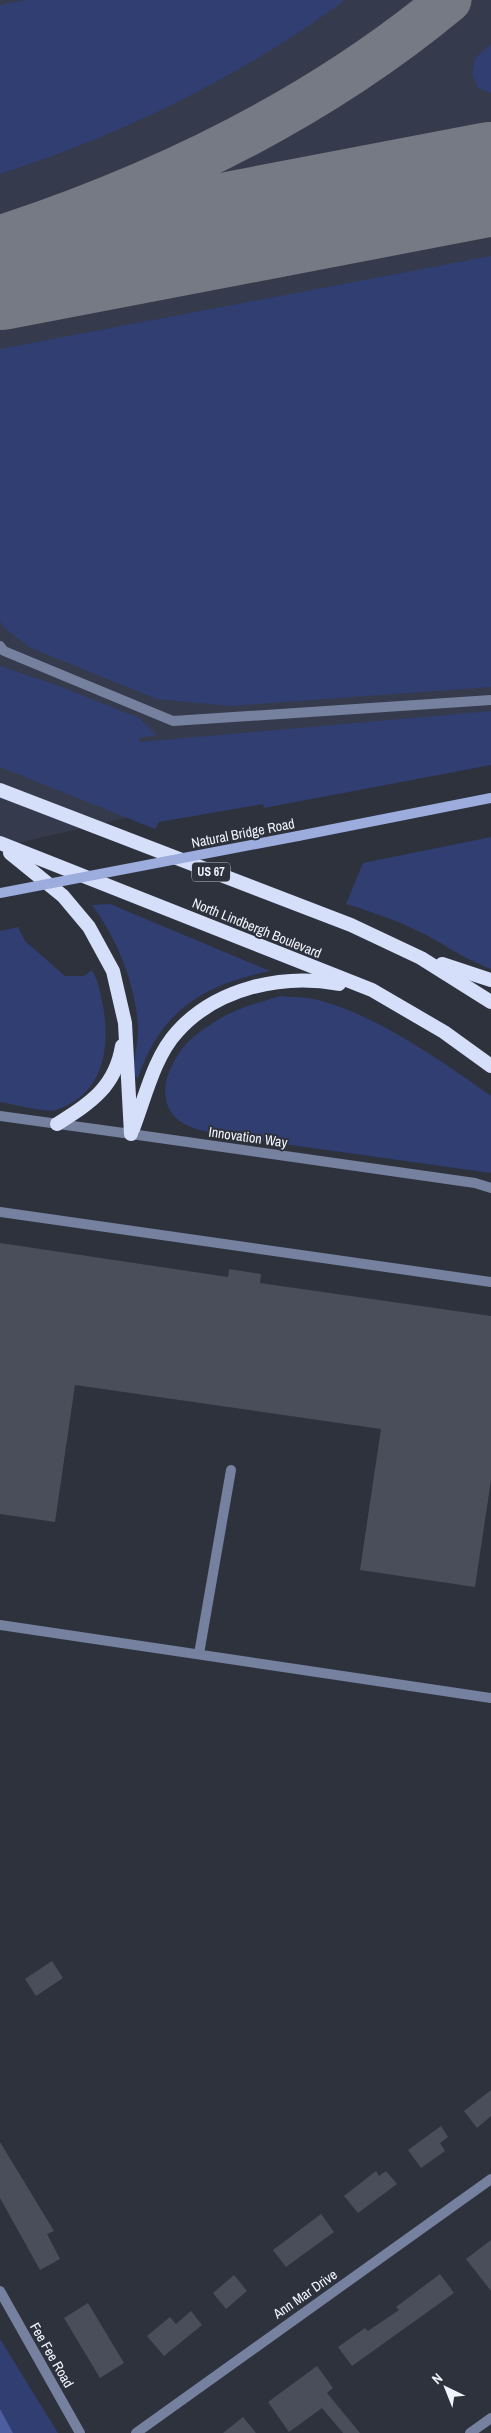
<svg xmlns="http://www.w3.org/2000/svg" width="491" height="2433" font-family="'Archivo Narrow',sans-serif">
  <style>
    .built { fill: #353b4c }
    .green { fill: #313e71 }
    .water { fill: #4c5ea0 }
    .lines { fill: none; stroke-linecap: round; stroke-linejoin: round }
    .taxiway { stroke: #767a84; stroke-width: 45 }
    .runway { stroke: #767a84; stroke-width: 114 }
    .building { fill: #4a4e5a }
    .service { stroke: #76809f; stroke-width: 10 }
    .minor { stroke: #76809f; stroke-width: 10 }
    .tertiary { stroke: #76809f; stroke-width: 10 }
    .secondary { stroke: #9cacdd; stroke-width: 10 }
    .trunk { stroke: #d6dffa; stroke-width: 14 }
    .secondary-bridge { stroke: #9cacdd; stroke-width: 10 }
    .labels { text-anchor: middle; stroke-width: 4; stroke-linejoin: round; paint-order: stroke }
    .shield { fill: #2e323d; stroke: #b6bac3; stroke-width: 1 }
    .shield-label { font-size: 12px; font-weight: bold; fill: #f1f4fc }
    .street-label { font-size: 14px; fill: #f1f4fc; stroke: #2e323d }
  </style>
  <rect width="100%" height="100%" fill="#2e323d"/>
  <path class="built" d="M0 0H491V751L152 812 0 847Z"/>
  <g class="green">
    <path d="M25 0H345C244 75 120 136 0 174V5Z"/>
    <path d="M491 44V93L478 88 472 74 475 58Z"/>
    <path d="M491 256V687L229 706 157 699 31 648 4 628 0 621V349Z"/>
    <path d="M0 666 59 686 139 718 157 735 139 738 140 742 491 711V765L264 808 263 804 159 822 155 829 0 767Z"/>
    <path d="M491 837V969C467 960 448 947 426 935 401 922 373 912 346 904L363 863Z"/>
    <path d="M110 904 270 971C203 985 161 1010 138 1078L133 1076C133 1061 138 1045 138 1030 137 988 117 938 92 905Z"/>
    <path d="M18 927 25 941 65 976H84L92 970C99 982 100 993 103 1006 111 1048 103 1095 56 1110 45 1113 13 1104 0 1102V931Z"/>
    <path d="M280 996C292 997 306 997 318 1000 376 1015 442 1061 491 1096V1173L228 1136C211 1132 188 1130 175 1117 154 1095 171 1060 188 1042 195 1035 205 1028 213 1023 233 1009 257 1003 280 996Z"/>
    <path d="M0 2339 58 2433H0Z"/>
  </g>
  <path class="water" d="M0 2409 13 2433H0Z"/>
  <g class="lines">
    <path class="taxiway" d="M0 238C161 185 318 109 449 0"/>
    <path class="runway" d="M0 273 491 179"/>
  </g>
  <g class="building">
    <path d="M0 1243 228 1277 229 1269 261 1274 260 1283 491 1316V1480L475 1587 360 1570 381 1429 75 1385 55 1522 0 1514Z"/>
    <path d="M52 1961 63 1978 36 1996 25 1979Z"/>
    <path d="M491 2090V2116L477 2128 464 2111Z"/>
    <path d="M441 2126 448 2137 440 2143 445 2151 421 2168 408 2150Z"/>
    <path d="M0 2142 54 2231 47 2234 60 2259 40 2270 0 2198Z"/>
    <path d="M376 2171 379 2176 386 2171 397 2184 358 2213 344 2196Z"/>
    <path d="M321 2214 334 2232 286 2267 273 2250Z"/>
    <path d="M491 2240V2291L466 2259Z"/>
    <path d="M440 2274 454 2293 352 2366 338 2347 365 2328 368 2331 399 2310 396 2307Z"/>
    <path d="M234 2275 247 2291 226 2309 213 2293Z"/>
    <path d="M88 2303 124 2363 100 2378 64 2318Z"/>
    <path d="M191 2311 202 2325 164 2356 147 2336 170 2317 176 2324Z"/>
    <path d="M317 2366 333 2388 327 2393 360 2433H343L322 2408 289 2432 268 2402Z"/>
    <path d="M243 2417 256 2433H223Z"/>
  </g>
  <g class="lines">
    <g class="service">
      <path d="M0 646 4 651 173 721 491 700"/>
      <path d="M0 1212 491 1282"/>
      <path d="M0 1625 491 1698"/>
      <path d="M199 1654 231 1470"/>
    </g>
    <g class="minor">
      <path d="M131 1134 475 1183 491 1188"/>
      <path d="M136 2433 491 2179"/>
      <path d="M470 2433 491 2418"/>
    </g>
    <g class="tertiary">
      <path d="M0 1116 131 1134"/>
      <path d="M0 2291 80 2433"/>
    </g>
    <path class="secondary" d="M298 836 491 798"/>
    <g class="trunk">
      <path d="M0 790 351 925 421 958 491 1002"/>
      <path d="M0 843 372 990 444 1032 491 1066"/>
      <path d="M10 853 63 896 89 927 113 971 125 1023 131 1134"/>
      <path d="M442 964 491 980"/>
      <path d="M57 1124C90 1103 115 1088 122 1046"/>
      <path d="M133 1129C145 1098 154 1057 177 1032 216 988 283 973 339 984"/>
    </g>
    <path class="secondary-bridge" d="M0 893 298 836"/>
  </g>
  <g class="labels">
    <rect class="shield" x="192" y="862.5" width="38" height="19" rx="4"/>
    <g class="shield-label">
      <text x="211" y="876">US 67</text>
    </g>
    <g class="street-label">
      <text transform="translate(243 833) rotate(-11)" y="5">Natural Bridge Road</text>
      <text transform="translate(257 928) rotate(22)" y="5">North Lindbergh Boulevard</text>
      <text transform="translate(248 1137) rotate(8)" y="5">Innovation Way</text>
      <text transform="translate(305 2294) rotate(-35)" y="5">Ann Mar Drive</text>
      <text transform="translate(52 2355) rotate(60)" y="5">Fee Fee Road</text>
    </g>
  </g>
  <g transform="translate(446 2388) rotate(317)" stroke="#2e323d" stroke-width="4" paint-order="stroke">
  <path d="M0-4L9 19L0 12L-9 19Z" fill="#f1f4fc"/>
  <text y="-8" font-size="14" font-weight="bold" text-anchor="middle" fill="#f1f4fc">N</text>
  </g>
</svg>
